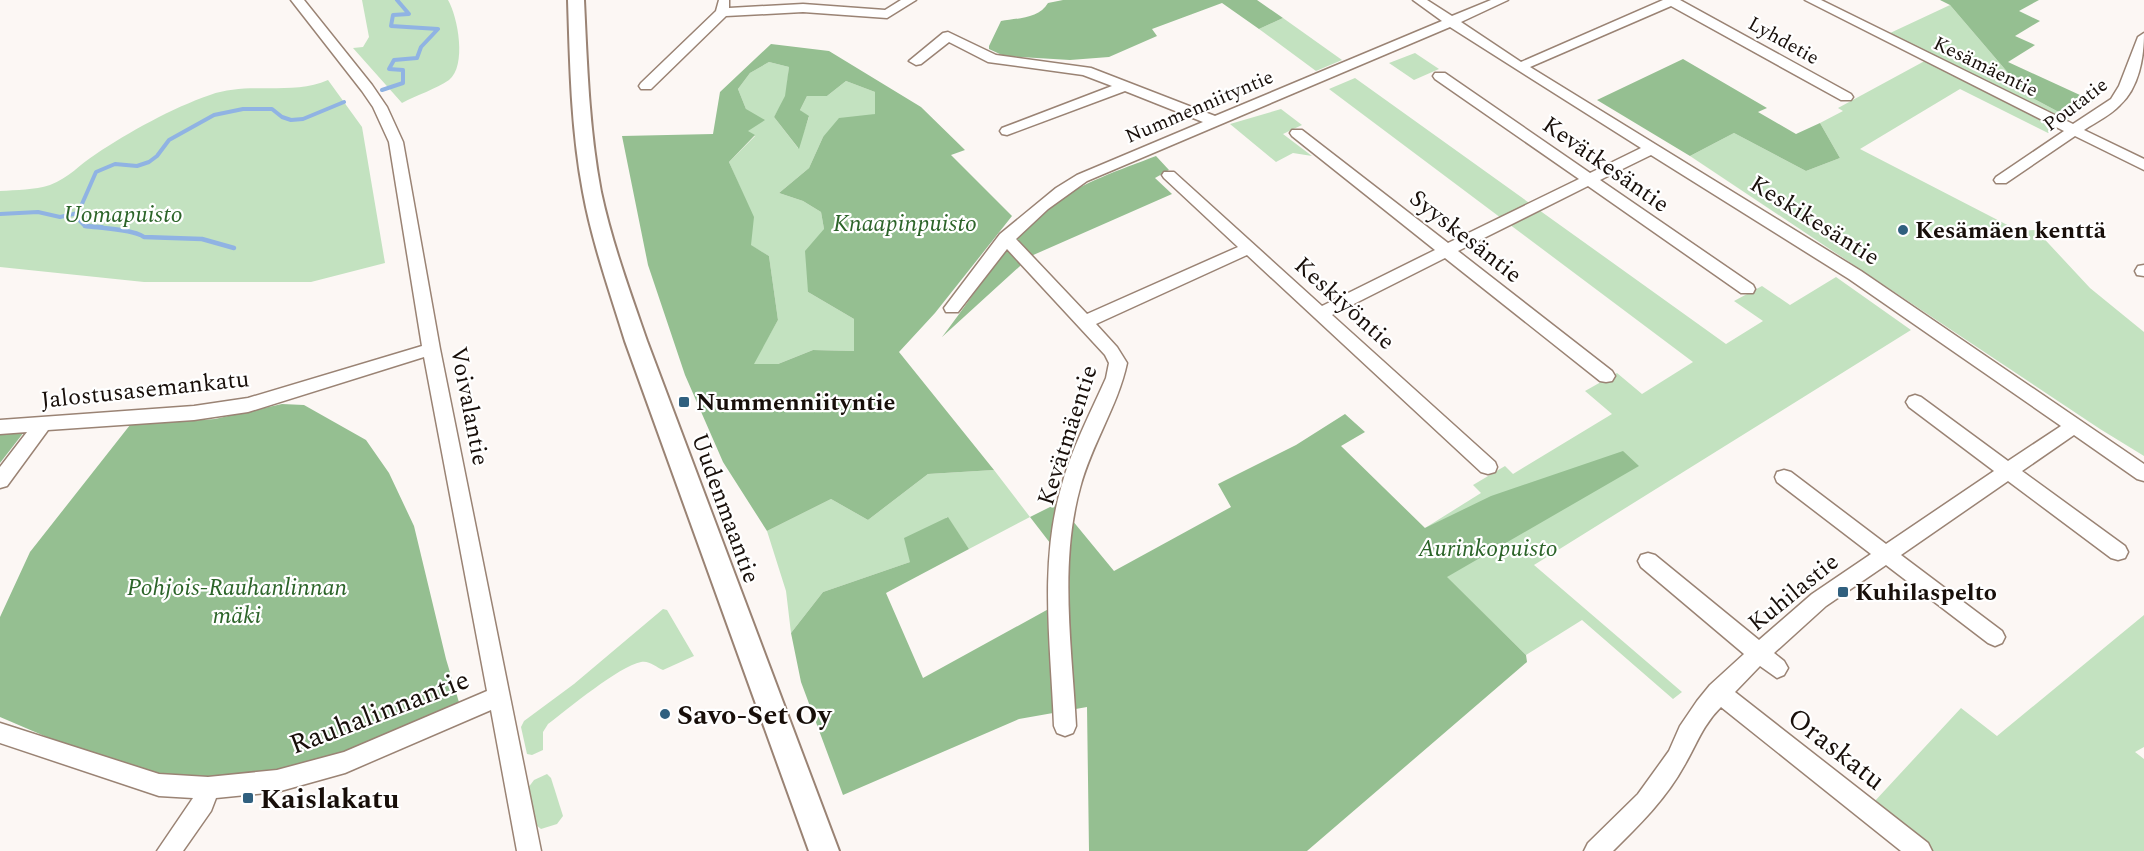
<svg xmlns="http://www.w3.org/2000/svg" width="2144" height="851" font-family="Spectral,serif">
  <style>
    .green { fill: #c3e2c0 }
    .forest { fill: #95bf91; fill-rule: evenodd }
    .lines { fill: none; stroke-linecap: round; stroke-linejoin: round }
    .stream-far1 { stroke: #90b3e3; stroke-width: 4 }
    .stream { stroke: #90b3e3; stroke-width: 4.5 }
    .minor-casing { stroke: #9a8374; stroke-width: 3 }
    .major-casing { stroke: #9a8374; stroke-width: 4 }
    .minor { fill: #fff; fill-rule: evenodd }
    .major { fill: #fff; fill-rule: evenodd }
    .poi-dot { fill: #30607f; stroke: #fff; stroke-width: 2 }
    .labels { text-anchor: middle; stroke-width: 4.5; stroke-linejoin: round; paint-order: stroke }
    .far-street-label { font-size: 20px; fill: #180f0a; stroke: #fff }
    .street-label { font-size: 24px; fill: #180f0a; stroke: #fff }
    .park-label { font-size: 24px; font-style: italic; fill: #2c6429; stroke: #fff }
    .poi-label { font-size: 24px; font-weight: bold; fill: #180f0a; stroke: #fff; text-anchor: start }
    .near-street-label { font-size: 28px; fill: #180f0a; stroke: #fff }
    .near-poi-label { font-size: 28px; font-weight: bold; fill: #180f0a; stroke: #fff; text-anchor: start }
  </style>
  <rect width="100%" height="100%" fill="#fcf7f4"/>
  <g class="green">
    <path d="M362 0H448C458 17 467 66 449 80 436 89 417 95 402 103L353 48 363 47 369 37Z"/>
    <path d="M1950 5 2027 95 2070 118 2048 133 1960 89 1860 149 2019 231 2036 230 2090 288 2144 332V456L2100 429 1690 156 1734 133 1806 171 1840 158 1820 123 1843 111 1838 108 1932 57 1888 34Z"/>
    <path d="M1283 18 1342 60 1316 71 1259 29Z"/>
    <path d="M1415 53 1439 69 1414 80 1389 63Z"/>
    <path d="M769 62 789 67 786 97 774 117 798 148 809 117 800 110 807 96H827L846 81 875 92V114L823 137 809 168 779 193 803 201 821 212 824 229 808 292 854 319V351L813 350 778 364H753L778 320 769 256 750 245 753 217 729 162 755 136 748 132 746 109 738 89 750 73Z"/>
    <path d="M1355 78 1726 344 1763 321 1734 301 1762 286 1790 305 1836 277 1911 330 1534 565 1682 692 1673 699 1582 620 1526 655 1446 577 1425 528 1481 493 1473 485 1505 466 1513 474 1612 414 1585 391 1617 373 1642 394 1693 362 1329 89Z"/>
    <path d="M328 80 362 127 385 263 311 282H144L0 267V191C17 190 34 190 50 185 69 178 80 164 96 154 129 132 172 108 210 95 248 81 291 96 328 80Z"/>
    <path d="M1281 109 1302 125 1283 134 1312 156 1293 153 1276 162 1230 124Z"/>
    <path d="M994 470 1030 517 969 549 947 517 910 562 823 592 791 633 786 591 767 531 831 499 868 520 928 474Z"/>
    <path d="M663 609 667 610 694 656 663 670C656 667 649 660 641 662 619 666 568 709 548 724L543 732V750L532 755 527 754 521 727 524 721 574 684Z"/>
    <path d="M2144 615V747L2135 752 2144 759V851H1933L1874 802 1961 708 1997 736Z"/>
    <path d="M547 774 551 778 563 816 557 824 541 829 536 825 528 788 534 780Z"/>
  </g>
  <g class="forest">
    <path d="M1063 0H1257L1283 18 1259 29 1222 3 1152 29 1157 36 1109 57 1070 60 1004 56 989 49V46L1001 21C1017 18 1039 19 1048 3Z"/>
    <path d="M1940 0H2039L2019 11 2040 21 2015 36 2035 45 2008 62 2093 101 2070 118 2027 95 1950 5Z"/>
    <path d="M771 44 829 51 921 107 965 150 951 155 1012 216 935 313 899 352 994 470 928 474 868 520 831 499 767 531 723 462 685 375 648 265 622 136 713 134 720 92ZM769 62 789 67 785 96 774 117 799 149 809 116 800 110 807 96H827L846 81 875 92V114L839 118 823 137 809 168 779 193 803 201 821 212 824 229 805 251 808 292 854 319V351L813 350 778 364H754L778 320 769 256 751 245 754 217 729 162 755 135 748 131 765 120 746 109 738 89 750 73Z"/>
    <path d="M1683 59 1767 108 1758 112 1796 134 1820 123 1840 158 1806 171 1734 133 1690 156 1597 100Z"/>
    <path d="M1156 156 1169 170 1155 178 1172 194 1031 256 942 337C976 293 1007 240 1052 205 1082 182 1120 170 1156 156Z"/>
    <path d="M282 404 304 405 366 440 389 473 414 526 446 659 461 709 345 762 159 785 0 717V617L30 552 130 425 215 419Z"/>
    <path d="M1345 414 1365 432 1341 446 1425 528 1491 496 1623 451 1639 466 1447 577 1526 655 1527 662 1307 851H1089L1087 707 1019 719 843 795 801 682 791 633 823 592 910 562 904 538 948 517 969 549 886 593 923 678 1054 606 1057 552 1030 517 1058 503 1114 571 1231 507 1218 484 1296 445Z"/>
    <path d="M24 432 0 463V435Z"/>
  </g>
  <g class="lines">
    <g class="stream-far1">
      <path d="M382 90 403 83V70L389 69 394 60 417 58 421 47 438 29 391 26 393 15 409 14 397 0"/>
      <path d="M78 213 80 221 85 226 102 227"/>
      <path d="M0 214 38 212 60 217 78 213 96 172 115 164 137 166 149 162 157 156 169 140 214 115 243 109H272L282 117 291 120 303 119 344 102"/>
    </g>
    <path class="stream" d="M85 226C99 228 133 229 144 237L202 239 234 248"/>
    <g class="minor-casing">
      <g id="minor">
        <path d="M291 0H304L372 85 387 107 403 142 440 349 541 851H517L491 710 345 773 277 792 216 798 211 811 183 851H157L193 798 159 796 0 743V723L159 774 208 777 277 770 344 752 487 691 424 357 248 412 194 420 48 430 7 486 0 488V467L27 432 0 434V420L194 406 248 398 422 346 389 142 373 107 362 91Z"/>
        <path d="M719 0H729V8L803 4 885 10 901 0H916L887 18 803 12 726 16 651 89H641L639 86 641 83 716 11Z"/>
        <path d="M1413 0H1427L1452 16 1491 0H1508L1461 22 1521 62 1663 0H1680L1851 94 1853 97 1851 100H1841L1671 6 1530 67 1861 271 2144 464V481L2137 479 2074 435 2022 471 2125 546 2128 552 2125 558 2118 560 2111 558 2008 481 1901 555 2002 631 2005 637 2002 643 1995 646 1988 643 1886 565 1826 606 1774 653 1784 661 1788 668 1784 675 1777 678 1760 666 1735 692 1928 843 1932 851H1901L1721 707C1702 726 1697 744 1684 766 1666 799 1639 825 1613 851H1584L1588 843 1638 794 1669 751 1680 726 1697 701 1710 685 1744 654 1641 567 1638 561 1641 555 1648 553 1655 555 1759 640 1812 594 1871 554 1777 482 1775 477 1777 472 1784 470 1791 472 1886 544 1994 471 1909 407 1906 402 1909 397 1915 395 1921 397 2008 461 2061 426 1849 279 1651 155 1600 180 1753 285 1755 289 1753 293H1741L1588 186 1458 251 1612 371 1615 376 1612 381 1606 382 1600 381 1445 258 1332 315 1495 462 1497 467 1495 472 1488 474 1481 472 1247 255 1096 324 1117 347 1127 363C1118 406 1091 445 1080 488 1059 564 1072 648 1076 726L1073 733 1065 736 1057 733 1054 726C1051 648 1039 564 1061 488 1071 450 1090 414 1106 378L1109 363 1105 355 1007 249 958 312H946L944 308 1000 234 1056 188 1077 175 1203 122 1125 91 1007 135 1002 134 1000 131 1002 128 1112 86 1083 75 988 62 949 42 921 64 916 65 909 61 943 33 948 32 996 55 1091 68 1215 116 1442 21ZM1450 27 1641 148 1590 173 1445 73H1435L1433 76 1435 79 1579 179 1448 243 1302 130H1292L1290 133 1292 136 1435 250 1322 306 1174 172H1164L1162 175 1164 178 1238 247 1087 314 1016 239 1048 209 1087 181Z"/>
        <path d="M1805 0H1821L2073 124 2111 99 2119 86 2138 37 2144 33C2144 57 2139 88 2120 105 2111 115 2096 122 2084 130L2144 159V170L2075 136 2006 183H1996L1994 180 1996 177 2064 131Z"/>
        <path d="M2144 265V276L2137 275 2135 271 2138 266Z"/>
      </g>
    </g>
    <g class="major-casing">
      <path id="major" d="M568 0H584C587 64 589 129 601 192 612 243 630 292 647 341L839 851H809L625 341C610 292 592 242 583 192 571 128 570 64 568 0Z"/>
    </g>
    <use href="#minor" class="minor"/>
    <use href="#major" class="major"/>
  </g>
  <g class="poi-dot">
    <circle cx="1903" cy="230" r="6"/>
    <rect x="678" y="396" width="12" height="12" rx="3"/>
    <rect x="1837" y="586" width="12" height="12" rx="3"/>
    <circle cx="665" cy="714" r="6"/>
    <rect x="242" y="792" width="12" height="12" rx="3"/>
  </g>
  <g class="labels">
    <g class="far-street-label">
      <text transform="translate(1784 40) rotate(29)" y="7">Lyhdetie</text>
      <text transform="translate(1986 66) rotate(26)" y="7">Kesämäentie</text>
      <text transform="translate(2075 104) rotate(-37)" y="7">Poutatie</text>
      <text transform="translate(1199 106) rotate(-23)" y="7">Nummenniityntie</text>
    </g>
    <g class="street-label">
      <text transform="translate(1606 164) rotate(35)" y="8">Kevätkesäntie</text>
      <text transform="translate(1815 220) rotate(32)" y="8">Keskikesäntie</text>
      <text transform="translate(1466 236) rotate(38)" y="8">Syyskesäntie</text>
      <text transform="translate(1345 303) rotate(42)" y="8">Keskiyöntie</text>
      <text transform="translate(145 389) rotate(-6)" y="8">Jalostusasemankatu</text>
      <text transform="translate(470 406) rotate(79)" y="8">Voivalantie</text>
      <text transform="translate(1067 435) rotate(-72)" y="8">Kevätmäentie</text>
      <text transform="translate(726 508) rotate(70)" y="8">Uudenmaantie</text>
      <text transform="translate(1793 592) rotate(-39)" y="8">Kuhilastie</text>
    </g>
    <g class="park-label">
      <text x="123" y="222">Uomapuisto</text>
      <text x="905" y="231">Knaapinpuisto</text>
      <text x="1488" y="556">Aurinkopuisto</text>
      <text x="237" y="595">Pohjois-Rauhanlinnan<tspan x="237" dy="28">mäki</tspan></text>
    </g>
    <g class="poi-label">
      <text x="1915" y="238">Kesämäen kenttä</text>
      <text x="696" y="410">Nummenniityntie</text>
      <text x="1855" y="600">Kuhilaspelto</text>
    </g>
    <g class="near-street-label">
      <text transform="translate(379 711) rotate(-21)" y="10">Rauhalinnantie</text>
      <text transform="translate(1837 748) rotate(38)" y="10">Oraskatu</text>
    </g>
    <g class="near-poi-label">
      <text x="677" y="724">Savo-Set Oy</text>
      <text x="260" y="808">Kaislakatu</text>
    </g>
  </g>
</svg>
